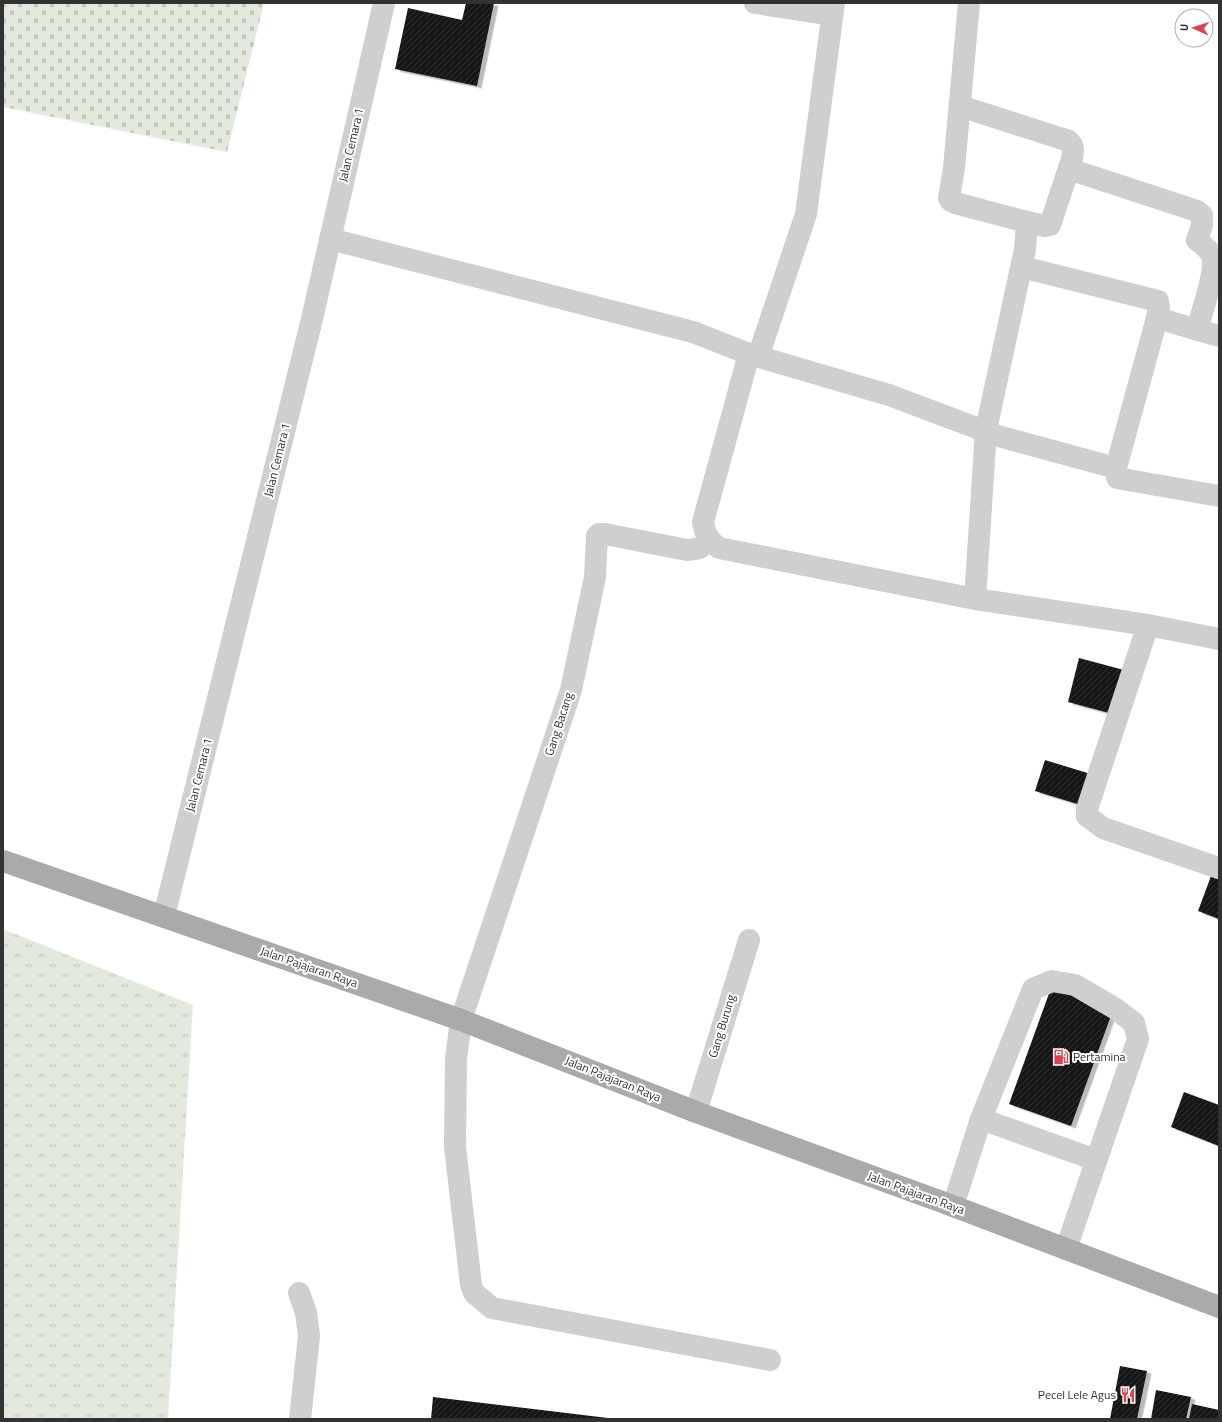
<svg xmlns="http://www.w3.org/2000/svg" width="1222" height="1422" font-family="'Titillium Web',sans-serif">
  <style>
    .grass { fill: url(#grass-tufts) }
    .cemetery { fill: url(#cemetery-stones) }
    .building { fill: url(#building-hatch); filter: url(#shadow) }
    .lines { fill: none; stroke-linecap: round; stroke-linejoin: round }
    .minor { stroke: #cfcfcf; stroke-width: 22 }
    .major { stroke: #aaa; stroke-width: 22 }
    .labels { text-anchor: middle; stroke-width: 4; stroke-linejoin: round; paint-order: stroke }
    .street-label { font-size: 12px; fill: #323232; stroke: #fff }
    .poi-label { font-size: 12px; fill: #323232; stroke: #fff; text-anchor: start }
  </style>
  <defs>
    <pattern id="grass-tufts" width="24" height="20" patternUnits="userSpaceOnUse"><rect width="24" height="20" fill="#e3e9dc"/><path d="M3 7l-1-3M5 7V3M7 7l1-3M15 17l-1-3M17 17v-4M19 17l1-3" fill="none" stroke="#c3c8bd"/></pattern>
    <pattern id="cemetery-stones" width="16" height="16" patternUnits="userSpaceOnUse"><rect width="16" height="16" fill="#e3e9dc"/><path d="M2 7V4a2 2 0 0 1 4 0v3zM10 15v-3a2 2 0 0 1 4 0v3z" fill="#c3c8bd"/></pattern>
    <pattern id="building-hatch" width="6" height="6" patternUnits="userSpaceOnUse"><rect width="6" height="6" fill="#191919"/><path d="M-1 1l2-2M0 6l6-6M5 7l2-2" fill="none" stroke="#323232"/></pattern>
    <filter id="shadow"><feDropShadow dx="4.5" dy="2.5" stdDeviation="0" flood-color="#0004"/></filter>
  </defs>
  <rect width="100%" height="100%" fill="#fff"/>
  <path class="grass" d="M3 929 193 1005 168 1419H3Z"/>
  <path class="cemetery" d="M3 3H264L227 152 3 107Z"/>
  <g class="building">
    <path d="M466 3H494L477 86 395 69 408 8 462 20Z"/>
    <path d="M1079 658 1124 670 1113 714 1068 702Z"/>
    <path d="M1045 760 1094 775 1084 806 1035 791Z"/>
    <path d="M1214 868 1219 870V919L1198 911Z"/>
    <path d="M1051 988 1113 1010 1071 1126 1009 1104Z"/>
    <path d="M1184 1092 1219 1105V1146L1171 1127Z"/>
    <path d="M1120 1366 1147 1371 1137 1419H1110Z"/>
    <path d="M1156 1390 1191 1397 1186 1419H1151Z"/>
    <path d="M433 1397 608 1418V1419H431Z"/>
    <path d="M1192 1404 1219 1410V1419H1189Z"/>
  </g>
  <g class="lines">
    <g class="minor">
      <path d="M755 3 832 15"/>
      <path d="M969 3 954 168 949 198 951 201 955 203 1027 222 1025 249 986 430 975 599"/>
      <path d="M960 106 1069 141 1072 145 1073 150 1072 159 1050 225 1045 226 1027 222"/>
      <path d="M1069 169 1197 211 1202 215V225L1197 240C1203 245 1209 249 1212 256 1217 269 1201 315 1197 330"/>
      <path d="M330 239 693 332 749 354 889 395 998 436 1116 468 1117 478 1219 496"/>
      <path d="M1022 267 1158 301 1159 307 1157 318 1219 336"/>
      <path d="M749 354 703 522C705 534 709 541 719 548L975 599 1148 625 1219 639"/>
      <path d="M758 357 806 214 834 3"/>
      <path d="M1116 468 1157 318"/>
      <path d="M708 538C703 549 698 549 687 550L605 534H599L597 536 595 577 571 690 461 1020 456 1059 455 1147 471 1285 474 1293 492 1308 770 1360"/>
      <path d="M1148 625 1087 809V816L1103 828 1219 868"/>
      <path d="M164 916 312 319 384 3"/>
      <path d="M696 1112 749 940"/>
      <path d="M981 1119 1096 1160"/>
      <path d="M953 1206 981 1119 1033 989 1052 981 1075 985 1116 1009 1134 1023 1138 1039 1066 1249"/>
      <path d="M299 1293 306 1313 309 1336 300 1419"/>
    </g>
    <path class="major" d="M3 861 461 1020 696 1112 953 1206 1219 1307"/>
  </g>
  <defs>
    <g id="fuel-bare" transform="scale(1.2)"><path d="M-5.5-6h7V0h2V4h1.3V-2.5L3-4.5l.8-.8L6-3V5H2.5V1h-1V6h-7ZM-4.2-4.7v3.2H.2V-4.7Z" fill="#db4350" stroke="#fff" stroke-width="2.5" paint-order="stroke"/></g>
    <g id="restaurant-bare" transform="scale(1.2)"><path d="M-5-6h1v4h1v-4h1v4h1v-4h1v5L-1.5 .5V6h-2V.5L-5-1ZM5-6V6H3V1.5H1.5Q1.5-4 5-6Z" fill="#db4350" stroke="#fff" stroke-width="2.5" paint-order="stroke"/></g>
  </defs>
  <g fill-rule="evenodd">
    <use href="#fuel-bare" x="1061" y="1057"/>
    <use href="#restaurant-bare" x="1128" y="1395"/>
  </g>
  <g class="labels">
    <g class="street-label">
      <text transform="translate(351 145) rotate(-77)" y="4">Jalan Cemara 1</text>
      <text transform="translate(277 460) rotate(-76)" y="4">Jalan Cemara 1</text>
      <text transform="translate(559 724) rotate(-72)" y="4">Gang Bacang</text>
      <text transform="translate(199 775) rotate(-76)" y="4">Jalan Cemara 1</text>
      <text transform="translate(309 967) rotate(19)" y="4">Jalan Pajajaran Raya</text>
      <text transform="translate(722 1026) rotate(-73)" y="4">Gang Burung</text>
      <text transform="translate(613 1079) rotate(22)" y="4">Jalan Pajajaran Raya</text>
      <text transform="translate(916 1193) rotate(20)" y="4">Jalan Pajajaran Raya</text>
    </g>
    <g class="poi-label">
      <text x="1073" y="1061">Pertamina</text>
      <text x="1116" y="1399" text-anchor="end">Pecel Lele Agus</text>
    </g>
  </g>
  <rect width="1222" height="1422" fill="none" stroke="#323232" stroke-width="8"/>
  <g transform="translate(1194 28) rotate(273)"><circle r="19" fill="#ffffff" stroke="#adadad"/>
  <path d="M0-3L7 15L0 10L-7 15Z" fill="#db4350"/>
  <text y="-6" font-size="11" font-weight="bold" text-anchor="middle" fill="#323232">U</text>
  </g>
</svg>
